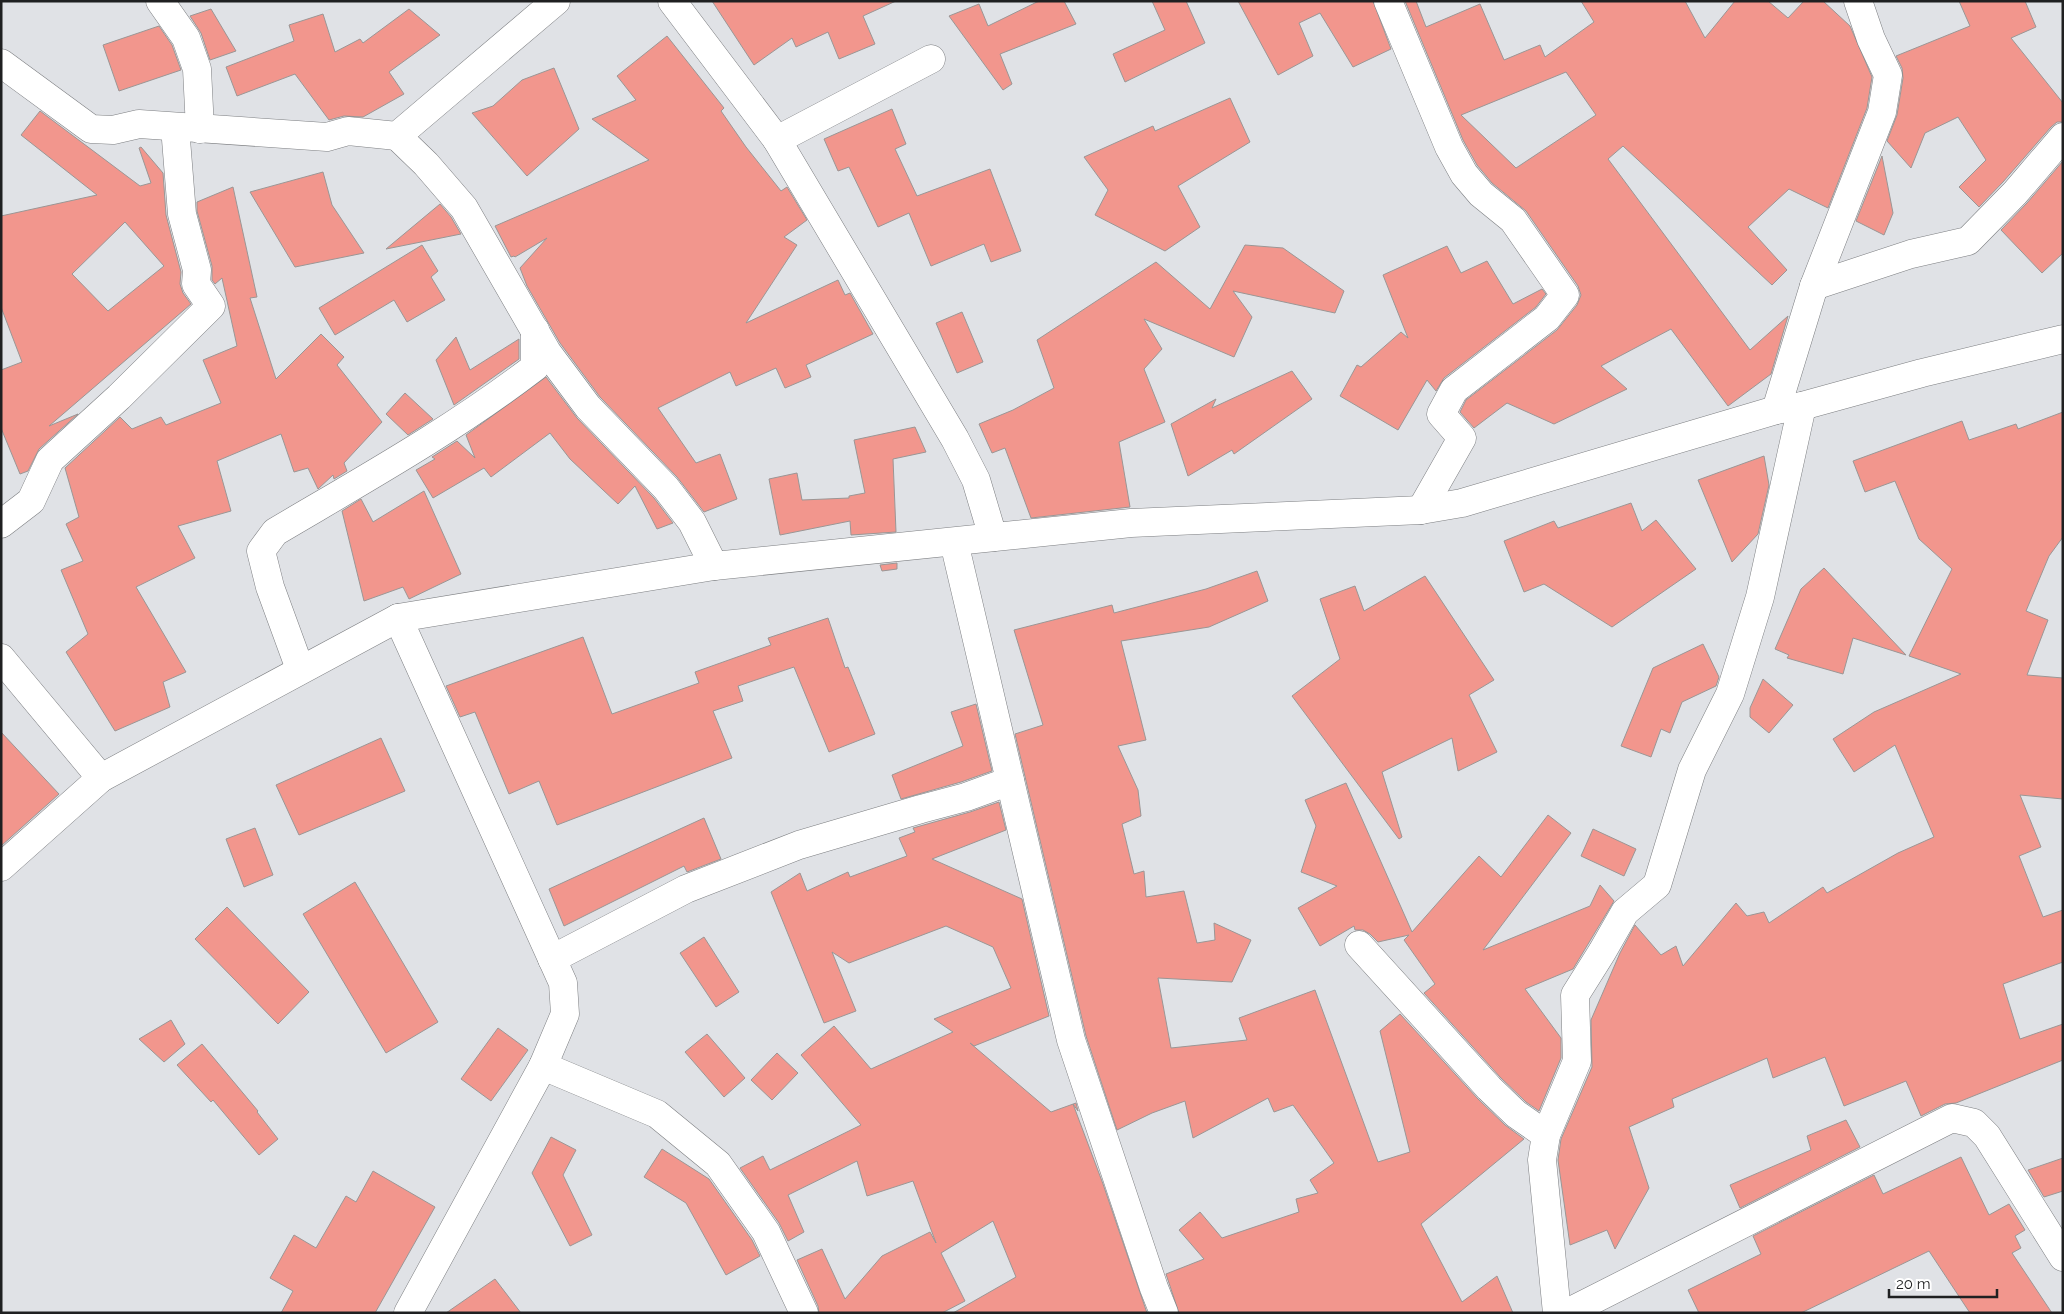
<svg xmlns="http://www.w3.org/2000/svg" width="2064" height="1314" font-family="Raleway,sans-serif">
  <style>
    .building { fill: #f2968d; stroke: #9b9695; fill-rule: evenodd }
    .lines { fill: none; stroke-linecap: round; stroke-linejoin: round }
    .minor-casing { stroke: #7d7f82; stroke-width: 29 }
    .minor { stroke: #fff; stroke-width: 28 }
  </style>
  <rect width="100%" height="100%" fill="#e0e2e6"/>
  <g class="building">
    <path d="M712 1H896L863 16 875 44 839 59 828 32 796 47 792 38 754 65Z"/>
    <path d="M1039 1H1064L1076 24 1000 54 1012 84 1003 90 949 16 979 4 988 26Z"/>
    <path d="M1152 1H1186L1205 43 1125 82 1113 54 1165 30Z"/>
    <path d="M1238 1H1373L1391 49 1353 67 1320 13 1299 23 1313 56 1278 75Z"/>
    <path d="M1405 1H1416L1426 27 1480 4 1504 60 1540 45 1545 57 1594 22 1581 1H1685L1705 38 1735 1H1768L1788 18 1804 1H1823L1850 26 1872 77 1867 108 1828 208 1789 189 1748 227 1787 270 1772 285 1623 146 1608 159 1750 350 1788 316 1771 374 1728 406 1671 329 1601 366 1627 389 1554 424 1507 403 1474 428 1460 412 1466 400 1557 330 1577 305 1581 295 1578 286 1526 211 1492 183 1477 165 1463 140ZM1566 72 1596 115 1516 168 1461 115Z"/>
    <path d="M1959 1H2025L2036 27 2011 38 2063 103V122H2057L2051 127 2003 182 1979 207 1959 187 1986 160 1958 117 1925 133 1911 168 1887 141 1897 115 1903 78 1902 68 1896 56 1970 26Z"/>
    <path d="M211 9 236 51 210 60 201 33 190 16Z"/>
    <path d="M409 9 440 35 389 72 404 94 363 117 344 116 329 120 295 74 237 96 226 67 294 41 289 25 323 14 335 52 360 39 363 43Z"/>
    <path d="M159 26 172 45 181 70 119 91 103 45Z"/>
    <path d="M667 36 724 108 721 111 746 147 781 191 787 187 807 220 784 237 797 245 746 323 838 280 845 295 850 293 873 334 806 365 811 377 785 388 776 368 736 386 730 372 658 408 696 463 720 454 737 499 704 512 677 477 600 397 560 343 527 286 520 268 547 238 515 257 514 256 511 257 495 226 649 160 592 119 636 100 617 76Z"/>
    <path d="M554 68 579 129 527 176 472 113 493 106 522 80Z"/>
    <path d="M1230 98 1250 142 1178 186 1200 227 1165 251 1095 215 1108 190 1084 157 1153 126 1155 131Z"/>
    <path d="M892 109 906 144 895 149 917 196 990 169 1021 251 991 262 984 244 931 266 909 213 878 227 849 167 838 171 824 139Z"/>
    <path d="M40 111 140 186 151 183 139 148 141 147 163 173 166 215 181 272 180 284 183 293 191 304 49 426 78 414 39 449 28 471 20 474 1 428V370L22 362 1 307V216L97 195 21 135ZM125 222 164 266 108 311 72 274Z"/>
    <path d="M1882 156 1893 213 1884 235 1856 221Z"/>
    <path d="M2063 161V253L2042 273 2001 230 2027 203Z"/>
    <path d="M323 172 332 205 364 253 295 267 250 192Z"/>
    <path d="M233 187 257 297 250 298 276 379 321 334 344 357 337 365 382 422 344 463 347 471 334 479 333 475 318 489 308 468 294 472 281 434 217 461 231 511 178 526 195 558 136 587 186 672 163 682 170 707 115 731 66 652 88 634 61 570 83 561 66 524 79 517 65 468 120 417 132 429 161 417 166 425 221 403 203 360 237 346 222 278 215 284 212 280V266L197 211V202Z"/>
    <path d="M440 204 451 217 461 234 386 249Z"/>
    <path d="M422 245 438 271 431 277 445 300 407 322 394 300 335 335 319 308Z"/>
    <path d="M1245 245 1283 248 1344 291 1335 313 1233 291 1252 317 1234 357 1144 319 1162 349 1144 369 1165 422 1119 442 1130 507 1031 518 1005 448 992 453 979 424 1013 410 1054 388 1037 340 1156 262 1210 309Z"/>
    <path d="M1447 246 1461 273 1487 261 1513 304 1542 289 1546 294 1536 307 1444 378 1436 391 1427 380 1398 430 1340 396 1357 365 1361 367 1401 332 1408 338 1383 275Z"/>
    <path d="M962 312 983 362 957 373 936 323Z"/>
    <path d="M456 337 470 370 519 339V359L454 405 436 360Z"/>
    <path d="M1292 371 1312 399 1234 454 1232 450 1188 476 1171 424 1216 399 1212 408Z"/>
    <path d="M546 377 577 418 654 498 673 523 657 529 635 486 618 504 570 459 550 433 491 477 484 468 433 498 416 470 435 459 432 457 457 441 475 458 466 435Z"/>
    <path d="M405 393 433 419 408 435 386 414Z"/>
    <path d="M2063 412V537L2049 556 2026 611 2048 620 2027 675 2063 678V799L2020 795 2041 847 2019 856 2043 917 2063 910V962L2003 984 2020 1039 2063 1024V1060L1956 1103 1945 1104 1921 1116 1906 1081 1844 1106 1825 1057 1773 1078 1767 1058 1672 1099 1674 1107 1629 1127 1649 1188 1615 1249 1607 1230 1570 1245 1558 1160 1561 1139 1592 1067 1591 1020 1620 953 1635 925 1661 955 1676 946 1683 966 1736 903 1747 916 1764 912 1769 923 1823 887 1827 893 1898 853 1934 837 1895 745 1854 772 1833 739 1874 712 1961 674 1909 656 1952 569 1919 539 1895 481 1865 492 1853 461 1962 421 1969 440 2016 424 2018 429Z"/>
    <path d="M915 427 926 452 893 459 896 532 851 535 850 521 780 535 769 479 797 473 802 500 849 498V496L865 493 854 440Z"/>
    <path d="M1764 456 1769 485 1758 534 1732 562 1698 480Z"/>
    <path d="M424 491 461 574 409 599 403 587 364 601 342 511 361 499 373 522Z"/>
    <path d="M1631 503 1642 531 1656 520 1696 569 1612 627 1544 584 1524 592 1504 541 1554 521 1558 528Z"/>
    <path d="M897 563V569L882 571 880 565Z"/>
    <path d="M1824 568 1906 655 1853 638 1843 674 1787 658 1789 655 1775 649 1801 589Z"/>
    <path d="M1257 571 1268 601 1209 627 1121 641 1146 740 1118 746 1138 790 1141 816 1122 824 1134 874 1144 871 1146 897 1184 891 1197 943 1215 940 1214 923 1251 940 1232 982 1158 978 1171 1048 1247 1040 1239 1018 1315 990 1378 1162 1410 1152 1380 1031 1400 1014 1478 1099 1505 1125 1524 1139 1421 1224 1462 1302 1497 1276 1513 1313H1179L1166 1274 1204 1259 1179 1230 1200 1212 1222 1238 1299 1212 1296 1199 1318 1193 1310 1180 1334 1163 1293 1105 1274 1112 1268 1098 1193 1138 1185 1101 1152 1113 1117 1130 1086 1036 1015 734 1043 725 1014 630 1112 605 1114 613 1206 589Z"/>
    <path d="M1425 576 1494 680 1469 695 1497 752 1458 771 1452 738 1382 772 1402 837 1399 839 1292 696 1340 659 1320 599 1355 586 1364 611Z"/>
    <path d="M828 618 845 668 848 667 875 734 829 752 794 667 738 686 743 701 713 711 732 758 557 825 539 781 509 794 475 712 460 717 446 686 583 637 612 714 699 683 695 672 771 645 768 638Z"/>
    <path d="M1703 644 1719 677 1716 686 1682 702 1670 733 1661 729 1651 757 1621 746 1653 668Z"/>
    <path d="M1763 679 1793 705 1769 733 1750 717V708Z"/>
    <path d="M976 704 992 771 961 782 901 799 892 775 963 746 951 712Z"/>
    <path d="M1 732 59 794 1 846Z"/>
    <path d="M381 738 405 791 299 835 276 785Z"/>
    <path d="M1346 783 1412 932 1479 856 1501 877 1548 815 1571 833 1483 950 1590 906 1600 885 1614 901 1573 969 1525 989 1561 1038V1058L1539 1111 1526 1102 1500 1077 1424 993 1435 984 1404 940 1409 935 1378 942 1370 934 1363 930H1355L1354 926 1320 946 1298 908 1337 886 1301 872 1316 826 1305 800Z"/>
    <path d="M999 802 1006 830 932 859 1022 899 1049 1016 974 1046 970 1043 1051 1112 1076 1103 1078 1111 1073 1104 1103 1184 1147 1313H953L1016 1277 993 1221 941 1253 965 1301 942 1313H819L818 1306 797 1260 822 1249 845 1299 882 1256 930 1232 936 1243 913 1181 867 1196 857 1161 788 1195 804 1232 788 1241 779 1223 740 1168 763 1156 770 1170 861 1125 801 1055 834 1026 871 1069 953 1032 934 1019 1011 988 993 947 946 926 849 963 832 952 856 1011 824 1023 771 892 800 873 807 891 848 872 850 877 907 856 899 838 915 832 913 828 970 812Z"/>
    <path d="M704 818 721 859 687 872 684 866 564 926 549 889Z"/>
    <path d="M255 828 273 875 244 887 226 839Z"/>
    <path d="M1593 829 1636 849 1624 876 1581 856Z"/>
    <path d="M355 882 438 1022 386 1053 303 914Z"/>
    <path d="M227 907 309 992 278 1024 195 939Z"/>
    <path d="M704 937 739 992 716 1007 680 953Z"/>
    <path d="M171 1020 185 1044 164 1062 139 1039Z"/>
    <path d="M498 1028 528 1050 491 1101 461 1079Z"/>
    <path d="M707 1034 745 1078 724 1097 685 1052Z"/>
    <path d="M202 1044 258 1111 257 1112 278 1139 259 1155 213 1100 211 1102 177 1065Z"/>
    <path d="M777 1053 798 1073 772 1100 751 1080Z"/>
    <path d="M1846 1120 1860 1147 1740 1208 1730 1185 1811 1150 1807 1136Z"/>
    <path d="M551 1137 576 1150 563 1175 592 1235 570 1246 532 1173Z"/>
    <path d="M662 1149 709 1179 752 1240 760 1256 726 1275 686 1203 644 1177Z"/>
    <path d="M1961 1157 1989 1215 2009 1204 2025 1230 2015 1236 2021 1248 2012 1253 2052 1313H1970L1929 1251 1801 1313H1699L1688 1290 1761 1254 1753 1236 1874 1175 1883 1194Z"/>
    <path d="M2063 1158V1191L2044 1197 2028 1170Z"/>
    <path d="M373 1171 435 1207 375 1313H281L293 1291 270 1278 294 1235 316 1248 346 1196 356 1202Z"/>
    <path d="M495 1279 521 1313H446Z"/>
  </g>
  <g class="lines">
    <g class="minor-casing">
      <g id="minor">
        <path d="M160 1 186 38 197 69 200 129"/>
        <path d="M672 1 777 140 955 439 976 480 993 537"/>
        <path d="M1388 1 1449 147 1464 174 1481 194 1513 220 1565 295 1547 318 1454 390 1441 414 1462 438 1421 510"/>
        <path d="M1 63 91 129 113 130 139 124 327 137 348 131 397 136 556 1"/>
        <path d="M397 136 426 164 464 208 547 352 588 407 666 488 692 522 714 566"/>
        <path d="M777 140 931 59"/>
        <path d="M1814 286 1911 254 1968 241 2015 193 2063 137"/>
        <path d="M1776 410 1814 286 1882 112 1888 75 1871 39 1858 1"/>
        <path d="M1 524 31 501 50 460 119 397 211 306 196 284 197 270 182 214 175 127"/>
        <path d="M954 542 1071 1040 1154 1288 1164 1313"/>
        <path d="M398 618 563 983 565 1014 543 1066 408 1313"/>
        <path d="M1 658 101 778"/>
        <path d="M300 669 270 587 261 551 275 532C363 480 453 430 535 367V330"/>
        <path d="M1 867 101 778 398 618 714 566 1131 523 1421 510 1462 503 1776 410 1802 406 1922 373 2063 339"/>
        <path d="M1359 945 1489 1088 1516 1114 1546 1135"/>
        <path d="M552 959 686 889 799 845 921 809 966 797 1010 781"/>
        <path d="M543 1066 657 1114 718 1164 766 1232 804 1313"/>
        <path d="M1557 1313 1542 1160 1546 1135 1577 1061 1575 995 1602 952 1625 912 1657 885 1692 770 1730 694 1760 597 1802 406"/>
        <path d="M1567 1313 1952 1118 1974 1123 1987 1136 2063 1257"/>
      </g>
    </g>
    <use href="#minor" class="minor"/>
  </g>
  <rect width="2064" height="1314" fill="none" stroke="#1f2021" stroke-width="5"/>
  <path d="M1889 1289v8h108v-8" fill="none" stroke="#1f2021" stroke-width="2.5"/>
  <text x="1896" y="1289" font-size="15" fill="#1f2021" stroke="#ffffff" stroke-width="4" paint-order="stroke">20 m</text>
</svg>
